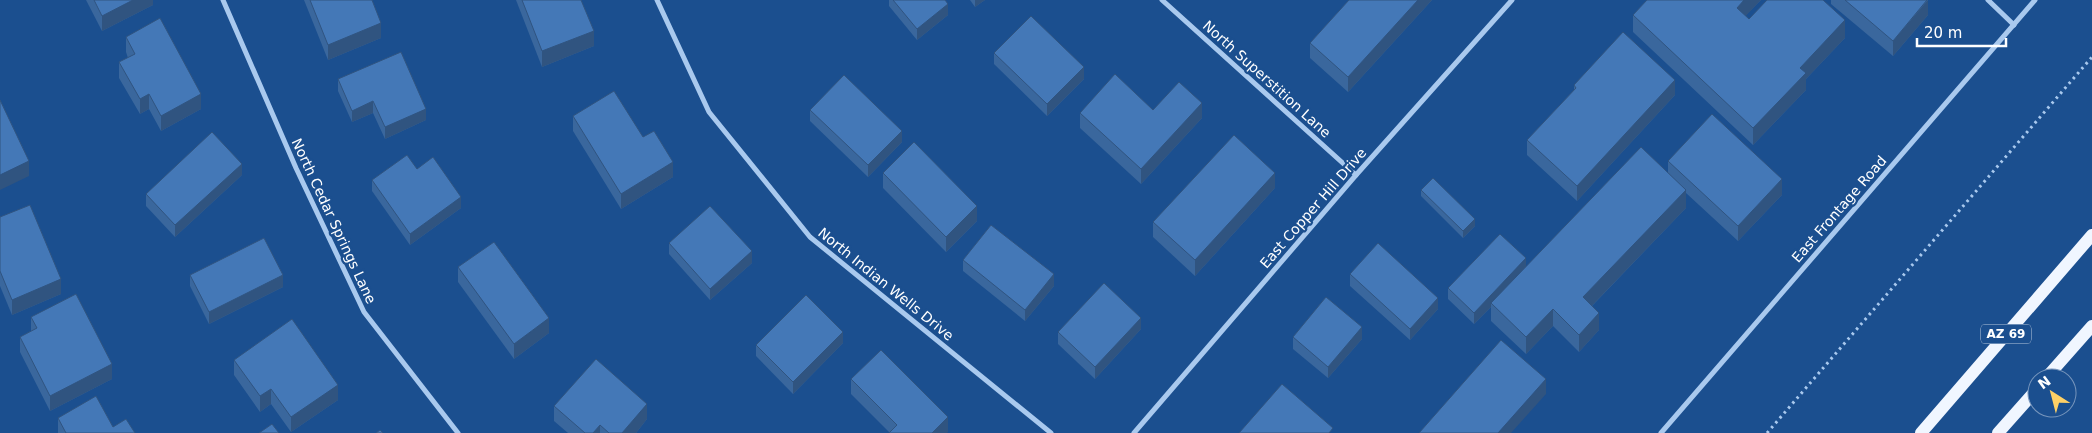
<svg xmlns="http://www.w3.org/2000/svg" width="2092" height="433" font-family="'DejaVu Sans',sans-serif">
  <style>
    .lines { fill: none; stroke-linecap: round; stroke-linejoin: round }
    .path { stroke: #a9c9ee; stroke-width: 3; stroke-dasharray: 2.5 4; stroke-linecap: butt }
    .minor { stroke: #a9c9ee; stroke-width: 5 }
    .primary { stroke: #f0f6ff; stroke-width: 12 }
    .wall { fill: #3a679d }
    .shaded-wall { fill: #305480 }
    .building { fill: #4478b7; stroke: #305480 }
    .labels { text-anchor: middle; stroke-width: 4.5; stroke-linejoin: round; paint-order: stroke }
    .shield { fill: #1b4f8f; stroke: #bbcadd; stroke-width: 1 }
    .shield-label { font-size: 12px; font-weight: bold; fill: #fff }
    .street-label { font-size: 14px; fill: #fff; stroke: #1b4f8f }
  </style>
  <rect width="100%" height="100%" fill="#1b4f8f"/>
  <g class="lines">
    <path class="path" d="M1767 433 2092 57"/>
    <g class="minor">
      <path d="M223 0 296 168 364 312 458 433"/>
      <path d="M657 0 709 112 810 237 1051 433"/>
      <path d="M1162 0 1356 175"/>
      <path d="M1988 0 2014 25"/>
      <path d="M1134 433 1356 175 1512 0"/>
      <path d="M1661 433 2035 0"/>
    </g>
    <g class="primary">
      <path d="M2046 378 2092 326"/>
      <path d="M1921 433 2092 235"/>
      <path d="M1998 433 2037 389"/>
    </g>
  </g>
  <g class="wall">
    <path d="M86 0H153V5L102 31Z"/>
    <path d="M304 0H372L381 38 328 60Z"/>
    <path d="M516 0H581L594 46 542 67Z"/>
    <path d="M889 0H945L948 15 917 40 889 6Z"/>
    <path d="M970 0H985L975 7Z"/>
    <path d="M1349 0H1432L1348 92 1310 58V43Z"/>
    <path d="M1647 0H1761L1745 16 1749 19 1845 38 1806 79V90L1753 145 1633 32V15Z"/>
    <path d="M1831 0H1928V15L1893 56 1831 4Z"/>
    <path d="M126 37 201 109 161 131 149 109 140 114 119 78V62L128 58 126 52Z"/>
    <path d="M994 53 1084 79 1047 116 994 64Z"/>
    <path d="M338 79 426 120 385 139 373 113 352 122 338 91Z"/>
    <path d="M1574 85 1675 95 1577 201 1527 155V140L1574 90Z"/>
    <path d="M810 110 902 142 868 177 810 121Z"/>
    <path d="M1153 110 1202 118 1141 184 1080 128V113Z"/>
    <path d="M573 116 643 137 673 177 621 209 573 131Z"/>
    <path d="M1668 161 1782 195 1738 241 1686 193V208L1592 306 1599 330 1579 352 1553 326 1526 354 1491 321V307L1474 324 1448 299V288L1526 267 1668 174Z"/>
    <path d="M417 169 461 208 410 245 372 191V180Z"/>
    <path d="M883 173 977 221 946 252 883 188Z"/>
    <path d="M242 175 175 237 146 206V194Z"/>
    <path d="M1275 188 1195 276 1153 237V222Z"/>
    <path d="M1421 190 1475 226 1463 238 1421 196Z"/>
    <path d="M0 217 61 294 12 315 0 286Z"/>
    <path d="M669 243 752 263 710 300 669 254Z"/>
    <path d="M963 260 1054 286 1025 321 963 271Z"/>
    <path d="M458 267 549 333 514 359 458 282Z"/>
    <path d="M1350 274 1438 309 1410 340 1350 286Z"/>
    <path d="M190 275 283 287 209 324 190 286Z"/>
    <path d="M31 317 112 379 50 411 20 352V337L31 331Z"/>
    <path d="M1141 329 1095 379 1058 344V332Z"/>
    <path d="M1293 337 1362 339 1328 378 1293 349Z"/>
    <path d="M843 343 793 394 756 356V345Z"/>
    <path d="M234 360 338 400 291 432 271 404 260 412 234 375Z"/>
    <path d="M851 379 948 432 890 433 851 394Z"/>
    <path d="M554 406 647 419 636 433H568L554 421Z"/>
    <path d="M58 418 113 427 135 433H58Z"/>
  </g>
  <g class="shaded-wall">
    <path d="M133 0H153V5L102 31V16Z"/>
    <path d="M975 0H985L975 7Z"/>
    <path d="M1418 0H1432L1348 92V77Z"/>
    <path d="M1744 0H1761L1737 25V8Z"/>
    <path d="M1928 0V15L1893 56V41Z"/>
    <path d="M948 4V15L917 40V29Z"/>
    <path d="M1845 20V38L1806 79V90L1753 145V128L1800 68Z"/>
    <path d="M381 23V38L328 60V45Z"/>
    <path d="M594 31V46L542 67V51Z"/>
    <path d="M1084 67V79L1047 116V104Z"/>
    <path d="M1675 80V95L1577 201V186Z"/>
    <path d="M149 94V109L140 114V99Z"/>
    <path d="M201 94V109L161 131V116Z"/>
    <path d="M373 101V113L352 122V111Z"/>
    <path d="M1202 103V118L1141 184V169Z"/>
    <path d="M426 109V120L385 139V127Z"/>
    <path d="M902 131V142L868 177V165Z"/>
    <path d="M29 161V176L0 190V175Z"/>
    <path d="M673 162V177L621 209V194Z"/>
    <path d="M242 164V175L175 237V225Z"/>
    <path d="M1275 173V188L1195 276V260Z"/>
    <path d="M1782 179V195L1738 241V226Z"/>
    <path d="M1686 190V208L1583 315V297Z"/>
    <path d="M461 197V208L410 245V234Z"/>
    <path d="M977 206V221L946 252V237Z"/>
    <path d="M1475 219V226L1463 238V231Z"/>
    <path d="M752 251V263L710 300V289Z"/>
    <path d="M1526 258V269L1491 303V307L1474 324V313Z"/>
    <path d="M1054 274V286L1025 321V310Z"/>
    <path d="M283 275V287L209 324V312Z"/>
    <path d="M61 279V294L12 315V300Z"/>
    <path d="M1438 298V309L1410 340V329Z"/>
    <path d="M1553 309V326L1526 354V337Z"/>
    <path d="M1599 313V330L1579 352V335Z"/>
    <path d="M549 318V333L514 359V344Z"/>
    <path d="M1141 318V329L1095 379V367Z"/>
    <path d="M1362 327V339L1328 378V367Z"/>
    <path d="M843 332V343L793 394V382Z"/>
    <path d="M112 364V379L50 411V396Z"/>
    <path d="M1546 379V394L1511 433H1498Z"/>
    <path d="M338 385V400L291 432V417Z"/>
    <path d="M271 389V404L260 412V396Z"/>
    <path d="M647 404V419L636 433H622Z"/>
    <path d="M948 417V432L947 433H932Z"/>
    <path d="M600 425V433H593Z"/>
  </g>
  <g class="building">
    <path d="M94 0H133L102 16Z"/>
    <path d="M310 0H372L381 23 328 45Z"/>
    <path d="M522 0H581L594 31 542 51Z"/>
    <path d="M893 0H945L948 4 917 29Z"/>
    <path d="M1349 0H1418L1348 77 1310 43Z"/>
    <path d="M1647 0H1744L1737 8 1749 19 1767 0H1823L1845 20 1800 68 1806 73 1753 128 1633 15Z"/>
    <path d="M1845 0H1927L1893 41Z"/>
    <path d="M1031 16 1084 67 1047 104 994 53Z"/>
    <path d="M160 18 201 94 161 116 149 94 140 99 119 62 135 54 126 37Z"/>
    <path d="M1623 32 1675 80 1577 186 1527 140 1576 88 1574 85Z"/>
    <path d="M401 52 426 109 385 127 373 101 352 111 338 79Z"/>
    <path d="M1115 74 1153 110 1179 82 1202 103 1141 169 1080 113Z"/>
    <path d="M844 75 902 131 868 165 810 110Z"/>
    <path d="M614 91 643 137 654 131 673 162 621 194 573 116Z"/>
    <path d="M0 100 29 161 0 175Z"/>
    <path d="M1712 114 1782 179 1738 226 1668 161Z"/>
    <path d="M212 132 242 164 175 225 146 194Z"/>
    <path d="M1234 135 1275 173 1195 260 1153 222Z"/>
    <path d="M914 142 977 206 946 237 883 173Z"/>
    <path d="M1641 147 1686 190 1583 297 1599 313 1579 335 1553 309 1526 337 1491 303Z"/>
    <path d="M407 155 417 169 433 157 461 197 410 234 372 180Z"/>
    <path d="M1433 178 1475 219 1463 231 1421 190Z"/>
    <path d="M30 205 61 279 12 300 0 271V217Z"/>
    <path d="M710 206 752 251 710 289 669 243Z"/>
    <path d="M991 225 1054 274 1025 310 963 260Z"/>
    <path d="M1500 234 1526 258 1474 313 1448 288Z"/>
    <path d="M264 238 283 275 209 312 190 275Z"/>
    <path d="M494 242 549 318 514 344 458 267Z"/>
    <path d="M1378 243 1438 298 1410 329 1350 274Z"/>
    <path d="M1104 283 1141 318 1095 367 1058 332Z"/>
    <path d="M76 294 112 364 50 396 20 337 37 328 31 317Z"/>
    <path d="M806 295 843 332 793 382 756 345Z"/>
    <path d="M1326 297 1362 327 1328 367 1293 337Z"/>
    <path d="M292 319 338 385 291 417 271 389 260 396 234 360Z"/>
    <path d="M1501 340 1546 379 1498 433H1419Z"/>
    <path d="M881 350 948 417 932 433H889L897 425 851 379Z"/>
    <path d="M596 359 647 404 622 433H609L600 425 593 433H585L554 406Z"/>
    <path d="M1282 384 1333 428 1329 433H1239Z"/>
    <path d="M96 396 113 427 126 419 135 433H66L58 418Z"/>
    <path d="M272 424 279 433H259Z"/>
    <path d="M380 430 383 433H376Z"/>
  </g>
  <g class="labels">
    <rect class="shield" x="1981" y="324.5" width="50" height="19" rx="4"/>
    <g class="shield-label">
      <text x="2006" y="338">AZ 69</text>
    </g>
    <g class="street-label">
      <text transform="translate(1267 79) rotate(42)" y="5">North Superstition Lane</text>
      <text transform="translate(1313 208) rotate(-49)" y="5">East Copper Hill Drive</text>
      <text transform="translate(1839 209) rotate(-49)" y="5">East Frontage Road</text>
      <text transform="translate(334 221) rotate(65)" y="5">North Cedar Springs Lane</text>
      <text transform="translate(886 284) rotate(39)" y="5">North Indian Wells Drive</text>
    </g>
  </g>
  <g transform="translate(2052 393) rotate(324)"><circle r="24" fill="#1b4f8f" stroke="#7695bc"/>
  <path d="M0-4L9 19L0 12L-9 19Z" fill="#ffd166"/>
  <text y="-8" font-size="14" font-weight="bold" text-anchor="middle" fill="#ffffff">N</text>
  </g>
  <path d="M1917 38v8h89v-8" fill="none" stroke="#ffffff" stroke-width="2.5"/>
  <text x="1924" y="38" font-size="15" fill="#ffffff" stroke="#1b4f8f" stroke-width="4" paint-order="stroke">20 m</text>
</svg>
